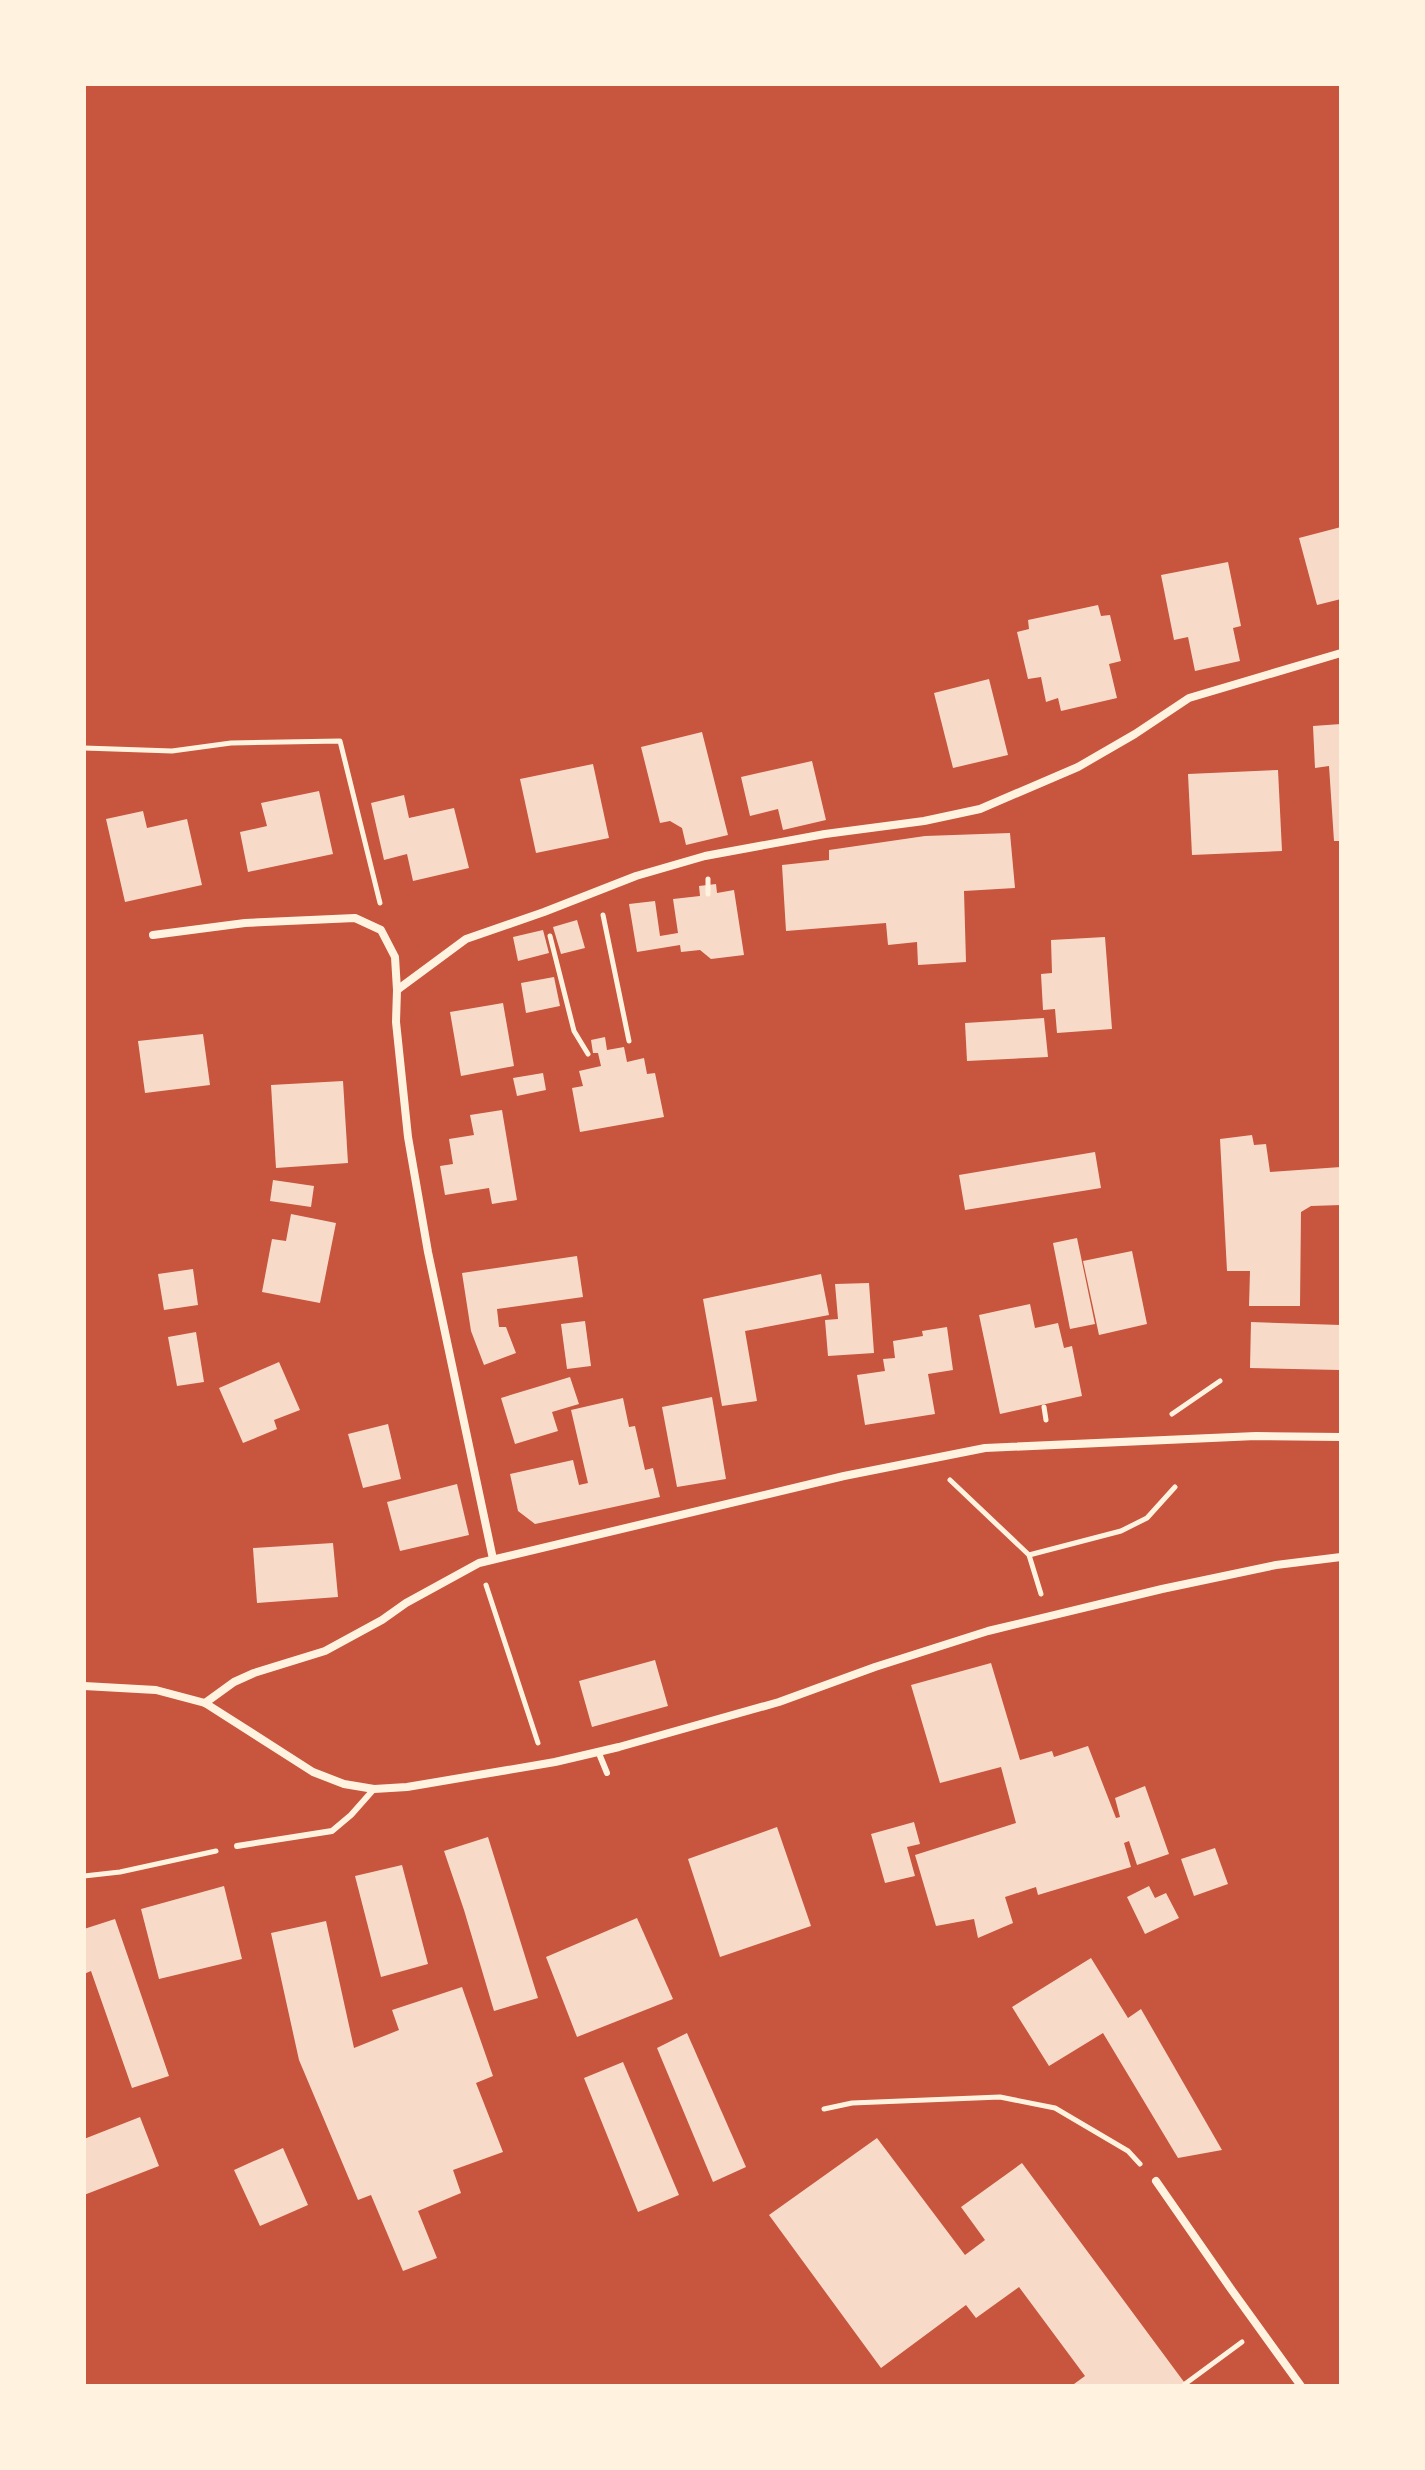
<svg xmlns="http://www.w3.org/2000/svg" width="1425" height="2470" font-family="'DejaVu Sans',sans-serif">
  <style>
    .building { fill: #f7dbc8 }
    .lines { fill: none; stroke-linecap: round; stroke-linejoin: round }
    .path { stroke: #fff3e0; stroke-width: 5 }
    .service { stroke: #fff3e0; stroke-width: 6 }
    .minor { stroke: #fff3e0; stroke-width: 8 }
  </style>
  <rect width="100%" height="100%" fill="#c8553d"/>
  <g class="building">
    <path d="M1341 527V599L1317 605 1299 538Z"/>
    <path d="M1228 562 1241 626 1233 628 1240 661 1195 671 1188 637 1174 640 1161 575Z"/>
    <path d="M1098 605 1101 616 1110 615 1121 661 1109 664 1117 698 1061 711 1058 698 1046 702 1041 677 1028 679 1017 632 1029 629 1028 620Z"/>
    <path d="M989 679 1008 755 953 768 934 693Z"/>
    <path d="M1341 724V841H1334L1329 766 1315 768 1313 726Z"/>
    <path d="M702 732 728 835 686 845 682 828 670 821 660 823 641 747Z"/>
    <path d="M812 761 826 820 783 830 778 809 750 816 741 777Z"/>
    <path d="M593 764 609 838 536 853 520 779Z"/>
    <path d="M1278 770 1282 851 1192 855 1188 774Z"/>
    <path d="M319 791 333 854 248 872 240 832 267 826 261 803Z"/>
    <path d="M404 795 409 818 454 808 469 868 413 881 407 854 384 860 371 803Z"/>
    <path d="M143 811 147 828 187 819 202 885 125 902 106 819Z"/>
    <path d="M1010 833 1015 888 964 891 966 962 918 965 917 942 888 945 886 923 786 931 782 865 829 860V850L925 836Z"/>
    <path d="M716 884 717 893 734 890 744 955 711 959 700 950 681 952 680 945 637 952 629 904 655 901 660 936 678 933 673 899 700 896 699 886Z"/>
    <path d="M577 920 585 948 561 954 553 927Z"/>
    <path d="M543 930 549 953 518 961 513 937Z"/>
    <path d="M1105 937 1112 1029 1057 1033 1055 1009 1043 1010 1041 974 1052 973 1051 940Z"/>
    <path d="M554 977 560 1006 526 1013 521 983Z"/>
    <path d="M503 1003 514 1066 461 1076 450 1012Z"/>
    <path d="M1044 1018 1048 1057 967 1061 965 1023Z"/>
    <path d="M203 1034 210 1085 145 1093 138 1041Z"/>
    <path d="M605 1037 607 1050 624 1047 627 1062 644 1058 647 1074 655 1073 664 1117 580 1132 572 1088 583 1086 579 1071 601 1066 598 1053H593L591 1040Z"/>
    <path d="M543 1073 546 1090 517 1096 513 1078Z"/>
    <path d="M343 1081 348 1163 276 1168 271 1085Z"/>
    <path d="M502 1110 517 1200 492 1204 489 1188 445 1195 440 1166 453 1164 449 1139 474 1135 470 1115Z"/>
    <path d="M1252 1135 1254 1145 1266 1144 1270 1172 1341 1167V1205L1311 1206 1301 1212 1300 1306H1249L1250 1271H1227L1220 1139Z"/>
    <path d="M1095 1152 1101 1188 965 1210 959 1175Z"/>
    <path d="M273 1180 314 1186 311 1207 270 1201Z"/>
    <path d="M291 1214 336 1223 320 1303 262 1292 272 1239 286 1241Z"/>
    <path d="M1077 1238 1095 1324 1070 1329 1053 1243Z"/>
    <path d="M1132 1251 1147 1324 1099 1335 1083 1261Z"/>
    <path d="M577 1256 583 1297 497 1309 499 1327H506L516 1353 484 1365 471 1331 462 1273Z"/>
    <path d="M193 1269 198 1305 164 1310 158 1274Z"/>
    <path d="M821 1274 829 1315 745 1331 757 1401 722 1406 703 1299Z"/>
    <path d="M869 1283 874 1353 828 1356 825 1320 838 1319 835 1284Z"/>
    <path d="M1030 1304 1035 1328 1058 1323 1064 1348 1072 1346 1082 1396 1000 1414 979 1315Z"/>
    <path d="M585 1321 591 1366 567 1369 561 1324Z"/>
    <path d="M1251 1322 1341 1325 1340 1370 1250 1368Z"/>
    <path d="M947 1327 953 1370 928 1374 935 1414 865 1425 857 1375 885 1371 883 1359 895 1358 893 1341 923 1336 922 1331Z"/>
    <path d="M196 1332 204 1382 177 1386 168 1337Z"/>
    <path d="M279 1362 300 1410 274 1420 277 1429 243 1443 219 1388Z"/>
    <path d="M570 1377 579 1404 552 1412 558 1431 515 1444 501 1398Z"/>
    <path d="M712 1397 726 1479 677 1487 662 1407Z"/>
    <path d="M623 1398 629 1427 635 1426 645 1470 653 1468 660 1497 535 1524 518 1511 510 1474 573 1460 579 1485 588 1483 571 1410Z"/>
    <path d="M388 1424 401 1479 363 1488 348 1434Z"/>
    <path d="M457 1484 469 1535 400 1551 387 1502Z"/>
    <path d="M333 1543 338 1597 257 1603 253 1548Z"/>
    <path d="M655 1660 668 1706 592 1727 579 1681Z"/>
    <path d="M991 1663 1020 1760 1052 1751 1054 1757 1088 1746 1116 1818 1120 1817 1115 1798 1145 1786 1169 1854 1137 1865 1129 1841 1124 1843 1131 1867 1038 1895 1036 1887 1005 1897 1013 1923 978 1938 974 1919 936 1926 915 1855 1016 1823 1001 1767 940 1783 911 1685Z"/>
    <path d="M914 1822 920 1844 907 1847 915 1876 885 1883 871 1834Z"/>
    <path d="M777 1827 811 1926 720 1957 688 1859Z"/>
    <path d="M488 1837 538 1998 494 2011 464 1910 444 1851Z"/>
    <path d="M1215 1848 1228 1884 1194 1896 1181 1859Z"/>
    <path d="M402 1865 428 1964 381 1977 355 1876Z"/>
    <path d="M224 1886 242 1959 159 1979 141 1909Z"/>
    <path d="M1149 1886 1155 1898 1166 1893 1179 1918 1145 1934 1127 1897Z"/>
    <path d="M637 1918 673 1999 577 2037 546 1957Z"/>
    <path d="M115 1919 169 2076 132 2088 91 1971 84 1974V1929Z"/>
    <path d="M326 1921 354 2048 399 2030 392 2010 462 1987 493 2076 476 2083 503 2152 453 2170 461 2193 418 2211 437 2258 403 2271 371 2195 358 2200 299 2060 271 1933Z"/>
    <path d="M1091 1958 1128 2018 1141 2009 1222 2150 1178 2158 1103 2033 1049 2066 1012 2007Z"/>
    <path d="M687 2033 746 2167 713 2182 657 2048Z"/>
    <path d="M623 2062 679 2195 638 2212 584 2078Z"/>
    <path d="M140 2117 159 2166 84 2195V2139Z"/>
    <path d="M877 2138 965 2255 985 2240 961 2207 1022 2163 1187 2386H1076L1074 2384 1085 2376 1019 2287 976 2318 966 2305 881 2368 769 2215Z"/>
    <path d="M283 2148 308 2205 260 2226 234 2170Z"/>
  </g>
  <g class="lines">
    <g class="path">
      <path d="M84 748 172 751 231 743 340 741 380 903"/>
      <path d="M708 879V894"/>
      <path d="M603 915 629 1041"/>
      <path d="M550 936 574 1031 588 1054"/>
      <path d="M1044 1407 1046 1420"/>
      <path d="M1172 1414 1220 1381"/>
      <path d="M950 1480 1029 1555 1041 1594"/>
      <path d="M1029 1555 1121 1531 1147 1518 1175 1487"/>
      <path d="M486 1585 538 1743"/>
      <path d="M84 1876 120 1872 216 1851"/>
      <path d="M824 2109 852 2103 1000 2097 1055 2108 1128 2151 1140 2164"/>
      <path d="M1185 2384 1242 2342"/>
    </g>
    <g class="service">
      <path d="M598 1751 607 1773"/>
      <path d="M237 1846 332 1831 351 1815 374 1789"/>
    </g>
    <g class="minor">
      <path d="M153 935 245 923 355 918 381 930 395 957 397 990"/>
      <path d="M493 1559 428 1252 408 1137 396 1022 397 990 466 939 544 912 636 876 705 856 825 834 924 821 980 809 1078 767 1135 734 1189 698 1341 653"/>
      <path d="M84 1686 156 1690 205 1703 313 1772 344 1784 374 1789 407 1787 555 1762 619 1747 779 1702 875 1667 988 1631 1162 1589 1276 1565 1341 1557"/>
      <path d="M205 1703 234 1682 254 1673 325 1651 382 1620 406 1603 479 1563 844 1476 985 1448 1256 1436 1341 1437"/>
      <path d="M1156 2181 1231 2289 1301 2386"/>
    </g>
  </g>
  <rect width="1425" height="2470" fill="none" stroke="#fff3e0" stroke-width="172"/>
</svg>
